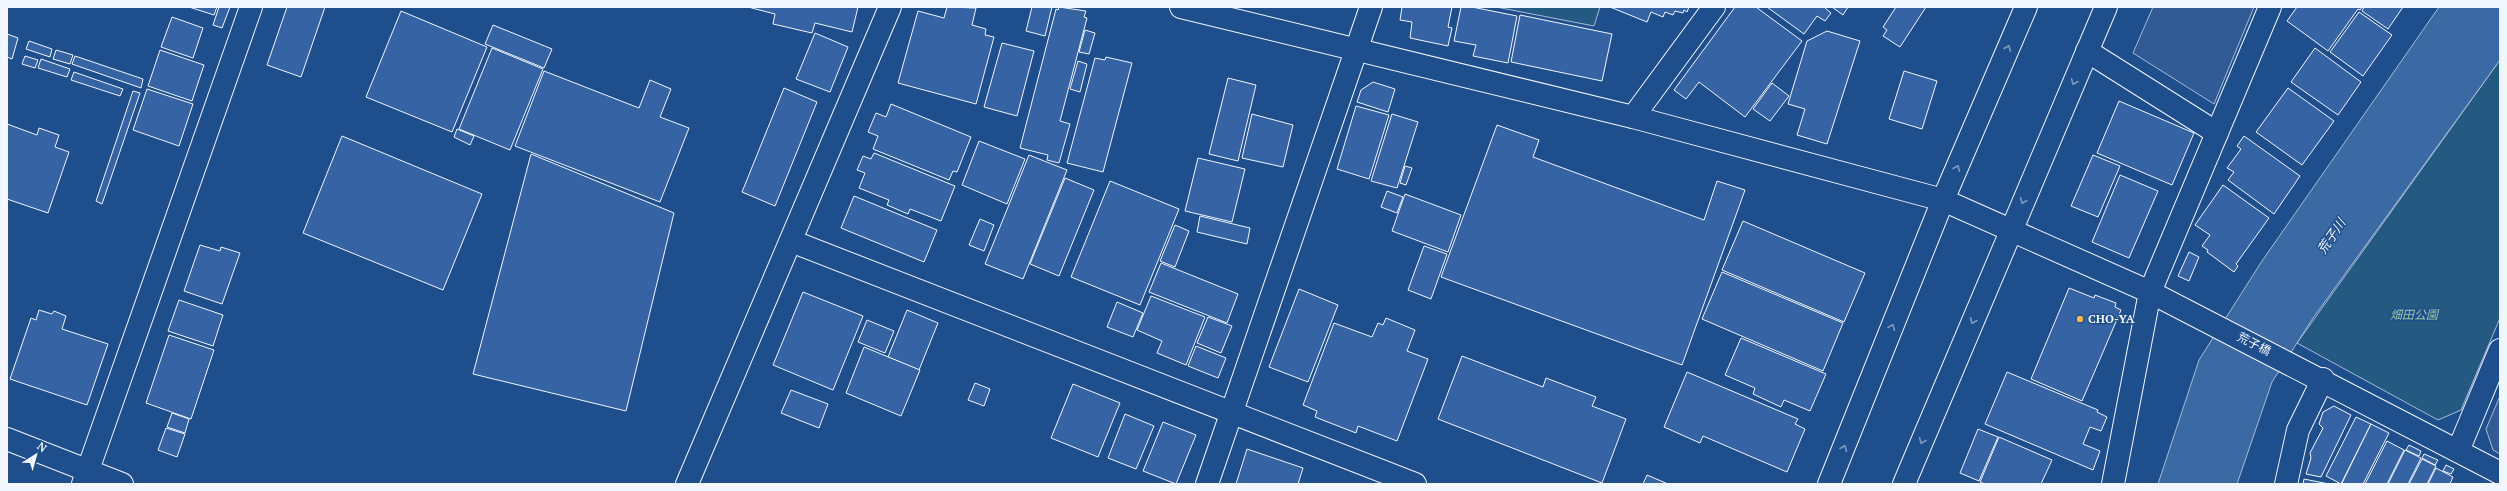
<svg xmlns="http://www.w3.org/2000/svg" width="2507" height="491" font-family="'PT Serif','Noto Sans JP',serif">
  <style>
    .green { fill: #245a82; stroke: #a8bbd7 }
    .parking { fill: #305b95; stroke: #a8bbd7 }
    .water { fill: #3b69a3; stroke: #a8bbd7 }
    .building { fill: #3563a3; stroke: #f2f6ff }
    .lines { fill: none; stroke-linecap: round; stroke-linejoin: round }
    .minor-casing { stroke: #f2f6ff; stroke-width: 24 }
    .minor { stroke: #1f4e8c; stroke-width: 22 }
    .oneway { stroke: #7e9ac0 }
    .poi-dot { fill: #ffb74d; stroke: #1f4e8c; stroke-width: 1.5 }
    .labels { text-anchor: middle; stroke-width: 3; stroke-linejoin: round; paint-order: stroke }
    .park-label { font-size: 12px; font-style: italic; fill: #97c8a6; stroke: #1f4e8c }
    .poi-label { font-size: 12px; font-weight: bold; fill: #f2f6ff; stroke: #1f4e8c; text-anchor: start }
    .street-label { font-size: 12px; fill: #f2f6ff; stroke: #1f4e8c }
    .water-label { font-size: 13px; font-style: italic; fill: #f2f6ff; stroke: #1f4e8c }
  </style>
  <rect width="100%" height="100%" fill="#1f4e8c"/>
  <g class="green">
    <path d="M1496 7H1600L1594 26Z"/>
    <path d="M2500 60V318L2461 410 2438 420 2297 343Z"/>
  </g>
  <g class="parking">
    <path d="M2153 7H2254L2214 104 2133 53Z"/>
    <path d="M2500 396V454L2493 450 2486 429Z"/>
  </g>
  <path class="water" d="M2439 7H2500V60L2313 318 2272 382 2237 484H2158L2199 360 2262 261Z"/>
  <g class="building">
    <path d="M189 7H217L214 15Z"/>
    <path d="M219 7H230L222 28 213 25Z"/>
    <path d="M287 7H325L301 77 267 65Z"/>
    <path d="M748 7H858L852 32 815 23 812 33 773 24 775 14Z"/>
    <path d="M947 7 976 8 972 25 986 29 985 35 994 37 976 104 898 83 918 11 944 18Z"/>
    <path d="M1032 7H1052L1045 36 1026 31Z"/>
    <path d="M1059 7 1086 11 1084 17 1087 18 1060 121 1070 124 1059 163 1047 160 1048 155 1020 148 1056 9 1058 10Z"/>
    <path d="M1402 7H1452L1448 27 1452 28 1448 46 1410 38 1412 22 1400 20Z"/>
    <path d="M1461 7H1472L1517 16 1508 63 1473 56 1476 45 1454 41Z"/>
    <path d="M1610 7H1689L1687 12 1684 10 1683 13 1675 11 1673 15 1665 12 1663 17 1651 12 1647 22Z"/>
    <path d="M1735 7H1756L1802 41 1745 117 1699 82 1686 99 1674 90Z"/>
    <path d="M1767 7H1824L1831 13 1825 21 1817 16 1804 34Z"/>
    <path d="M1832 7H1848L1843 15Z"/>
    <path d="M1896 7H1926L1900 47 1883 36 1887 30 1883 27Z"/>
    <path d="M2297 7H2362L2360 10 2358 9 2328 51 2287 21Z"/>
    <path d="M2364 7H2403L2388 29 2362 11Z"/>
    <path d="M401 11 487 47 452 132 366 97Z"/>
    <path d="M2359 12 2392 35 2363 76 2330 52Z"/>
    <path d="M1520 15 1612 34 1602 81 1511 62Z"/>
    <path d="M172 17 203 28 193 58 161 47Z"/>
    <path d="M493 25 552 49 544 68 485 44Z"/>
    <path d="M1085 30 1095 33 1089 54 1079 52Z"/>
    <path d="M1827 31 1860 41 1827 144 1797 135 1805 109 1788 104 1807 41Z"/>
    <path d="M815 33 848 47 830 92 796 79Z"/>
    <path d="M7 34 18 38 12 59 7 57Z"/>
    <path d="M29 41 52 49 50 57 26 49Z"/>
    <path d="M1002 43 1034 51 1017 116 984 107Z"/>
    <path d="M492 48 543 69 510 150 459 129Z"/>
    <path d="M2315 48 2361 82 2338 115 2291 82Z"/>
    <path d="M56 50 73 55 70 64 53 59Z"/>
    <path d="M160 50 204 65 192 101 148 86Z"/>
    <path d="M25 56 38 60 35 68 22 64Z"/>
    <path d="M75 56 143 79 141 88 72 64Z"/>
    <path d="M1106 57 1132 63 1103 172 1067 163 1095 58 1105 60Z"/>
    <path d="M41 59 70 69 67 77 38 68Z"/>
    <path d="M1078 61 1087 64 1080 92 1070 89Z"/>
    <path d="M544 71 639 108 650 80 671 89 660 117 689 128 660 202 515 146Z"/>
    <path d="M1904 71 1937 81 1922 129 1889 119Z"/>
    <path d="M74 72 123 89 120 96 71 80Z"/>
    <path d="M1228 78 1256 85 1238 161 1209 154Z"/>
    <path d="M1373 82 1395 89 1388 112 1357 102 1361 90Z"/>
    <path d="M1772 83 1789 96 1770 121 1753 109Z"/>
    <path d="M784 88 817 102 775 206 742 192Z"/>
    <path d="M2288 88 2334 121 2302 165 2256 132Z"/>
    <path d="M147 89 193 104 179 146 133 130Z"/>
    <path d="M133 91 140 93 102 204 96 201Z"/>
    <path d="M2119 101 2194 133 2172 185 2097 153Z"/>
    <path d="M891 104 971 137 957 172 953 171 949 180 873 149 878 136 868 132 876 113 886 117Z"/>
    <path d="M1356 106 1389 115 1369 179 1337 169Z"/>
    <path d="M1252 114 1293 125 1283 167 1242 158Z"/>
    <path d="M1392 114 1418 122 1397 188 1371 181Z"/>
    <path d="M7 124 37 135 39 128 59 135 55 147 69 152 48 213 7 199Z"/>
    <path d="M1497 125 1539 140 1533 157 1704 220 1717 181 1745 190 1682 365 1441 277Z"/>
    <path d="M457 129 474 136 470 145 454 137Z"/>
    <path d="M342 136 482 194 443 290 303 233Z"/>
    <path d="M2244 136 2300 176 2274 214 2228 180 2234 172 2227 168 2241 149 2237 146Z"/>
    <path d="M979 141 1025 159 1007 204 962 185Z"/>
    <path d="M874 153 955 186 941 221 910 209 908 214 887 205 889 200 859 188 865 173 857 170 863 156 871 159Z"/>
    <path d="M531 154 674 213 626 411 473 374Z"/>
    <path d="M1029 155 1067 170 1023 279 985 264Z"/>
    <path d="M2093 155 2120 166 2098 217 2071 206Z"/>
    <path d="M1198 158 1245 169 1232 222 1185 211Z"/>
    <path d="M1405 166 1412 168 1406 185 1400 183Z"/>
    <path d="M2120 175 2158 191 2129 258 2092 242Z"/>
    <path d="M1065 178 1094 190 1059 276 1030 264Z"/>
    <path d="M1110 181 1179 209 1140 305 1071 277Z"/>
    <path d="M2223 185 2269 218 2236 264 2238 266 2234 272 2207 252 2208 250 2202 246 2210 235 2195 225Z"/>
    <path d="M1387 191 1403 197 1397 213 1381 207Z"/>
    <path d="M1405 194 1461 215 1448 252 1392 231Z"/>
    <path d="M854 196 937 230 924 262 841 228Z"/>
    <path d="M1200 216 1250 228 1247 244 1197 232Z"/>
    <path d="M980 219 994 225 984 251 969 245Z"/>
    <path d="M1743 221 1865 273 1844 322 1722 270Z"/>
    <path d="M1175 225 1189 231 1175 267 1160 261Z"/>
    <path d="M200 245 220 251 221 247 240 253 222 304 184 291Z"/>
    <path d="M1424 246 1447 254 1431 299 1408 290Z"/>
    <path d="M2189 252 2199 257 2189 281 2178 276Z"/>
    <path d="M1161 263 1238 294 1227 323 1149 292Z"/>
    <path d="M1722 272 1843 323 1823 371 1702 319Z"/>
    <path d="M2069 288 2094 298 2095 295 2116 303 2115 307 2121 310 2082 401 2031 379Z"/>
    <path d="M1299 289 1338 305 1308 382 1269 367Z"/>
    <path d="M803 292 863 316 833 390 773 365Z"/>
    <path d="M1151 296 1205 317 1186 365 1157 353 1162 341 1137 330Z"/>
    <path d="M179 300 223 315 213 346 168 331Z"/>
    <path d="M1117 302 1143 313 1133 337 1107 327Z"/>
    <path d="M39 310 52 314 54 311 66 316 62 329 108 344 87 405 10 379 31 318 36 320Z"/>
    <path d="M907 310 938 323 919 370 888 357Z"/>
    <path d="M1208 317 1232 326 1221 353 1197 343Z"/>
    <path d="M1386 318 1415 330 1407 351 1428 359 1397 441 1358 426 1356 433 1315 417 1317 411 1303 405 1334 323 1372 337 1378 323 1383 325Z"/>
    <path d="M867 320 894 331 885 353 858 342Z"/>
    <path d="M169 335 214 350 191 419 146 403Z"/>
    <path d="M1741 338 1826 374 1810 411 1784 400 1781 407 1753 394 1755 388 1725 375Z"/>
    <path d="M1196 346 1226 358 1218 378 1188 366Z"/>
    <path d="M864 347 920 370 901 416 846 393Z"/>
    <path d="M1462 356 1543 387 1546 378 1596 397 1592 406 1626 419 1602 483 1438 419Z"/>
    <path d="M1687 372 1798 419 1795 424 1805 429 1787 472 1703 436 1700 443 1664 427Z"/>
    <path d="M2007 372 2098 410 2097 412 2107 417 2101 431 2090 427 2083 444 2100 451 2093 470 1985 424Z"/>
    <path d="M975 383 990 389 984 406 968 400Z"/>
    <path d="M1073 384 1120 403 1098 457 1051 438Z"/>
    <path d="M791 390 828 404 819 428 781 413Z"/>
    <path d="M2334 406 2351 415 2321 477 2306 474 2311 458 2310 453 2323 428 2319 424 2323 412Z"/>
    <path d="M172 413 189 419 185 433 167 427Z"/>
    <path d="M1125 414 1154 426 1136 469 1108 458Z"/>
    <path d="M2356 417 2371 424 2341 484 2326 476Z"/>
    <path d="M1163 422 1196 435 1176 484 1143 471Z"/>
    <path d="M2371 424 2389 433 2363 484H2344L2342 483Z"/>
    <path d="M166 428 185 434 177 457 158 450Z"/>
    <path d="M1978 429 1998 437 1979 481 1960 473Z"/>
    <path d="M1999 437 2052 460 2041 484H1985L1980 482Z"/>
    <path d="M2387 441 2404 450 2387 484H2365Z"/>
    <path d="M2409 445 2421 451 2419 456 2406 450Z"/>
    <path d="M1247 449 1303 468 1298 484H1236Z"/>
    <path d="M2405 450 2421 458 2408 484H2388Z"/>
    <path d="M2424 454 2438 460 2435 465 2422 458Z"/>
    <path d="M2422 459 2436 466 2427 484H2409Z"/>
    <path d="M2446 465 2454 469 2451 474 2443 471Z"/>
    <path d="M2436 468 2453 477 2450 484H2428Z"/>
    <path d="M1647 475 1668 484H1643Z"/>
    <path d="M2304 479 2329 484H2303Z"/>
  </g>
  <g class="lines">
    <g class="minor-casing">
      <g id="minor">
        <path d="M1181 7 1633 117 1943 200 2150 292 2500 473"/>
        <path d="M2087 51 2217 133"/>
        <path d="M1633 117 1714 7"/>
        <path d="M791 241 1415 484"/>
        <path d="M7 439 122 484"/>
        <path d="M2458 451 2500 350"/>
        <path d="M83 484 251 7"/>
        <path d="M687 484 890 7"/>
        <path d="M1207 484 1371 7"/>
        <path d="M1829 484 1943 200 2026 7"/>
        <path d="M1904 484 2106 7"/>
        <path d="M2113 484 2150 292 2270 7"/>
        <path d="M2286 484 2298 430 2323 379"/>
      </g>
    </g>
    <use href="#minor" class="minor"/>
  </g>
  <defs><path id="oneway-chevron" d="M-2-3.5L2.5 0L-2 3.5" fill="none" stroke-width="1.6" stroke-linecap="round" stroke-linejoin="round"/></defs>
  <g class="oneway">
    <use href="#oneway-chevron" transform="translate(2008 48) rotate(-67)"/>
    <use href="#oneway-chevron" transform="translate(2074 82) rotate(113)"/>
    <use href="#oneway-chevron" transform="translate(1957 168) rotate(-67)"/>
    <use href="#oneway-chevron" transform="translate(2023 201) rotate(113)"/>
    <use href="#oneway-chevron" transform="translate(1973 321) rotate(113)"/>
    <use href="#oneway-chevron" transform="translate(1892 327) rotate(-68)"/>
    <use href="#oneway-chevron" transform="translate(1922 441) rotate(113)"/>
    <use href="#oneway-chevron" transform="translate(1844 448) rotate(-68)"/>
  </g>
  <circle class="poi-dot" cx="2080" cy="319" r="4"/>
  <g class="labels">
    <g class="park-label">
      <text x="2414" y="319">畑田公園</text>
    </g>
    <g class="poi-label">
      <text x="2088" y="323">CHO-YA</text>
    </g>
    <g class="street-label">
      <text transform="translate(2254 344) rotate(27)" y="4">荒子橋</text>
    </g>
    <g class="water-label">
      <text transform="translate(2331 236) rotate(-56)" y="5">荒子川</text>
    </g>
  </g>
  <rect width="2507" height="491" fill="none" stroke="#f2f6ff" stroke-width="16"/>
  <g transform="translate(36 455) rotate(37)" stroke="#1f4e8c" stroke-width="3" paint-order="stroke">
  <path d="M0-3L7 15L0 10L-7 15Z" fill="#f2f6ff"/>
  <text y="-6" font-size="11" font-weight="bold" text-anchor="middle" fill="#f2f6ff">N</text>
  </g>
</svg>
